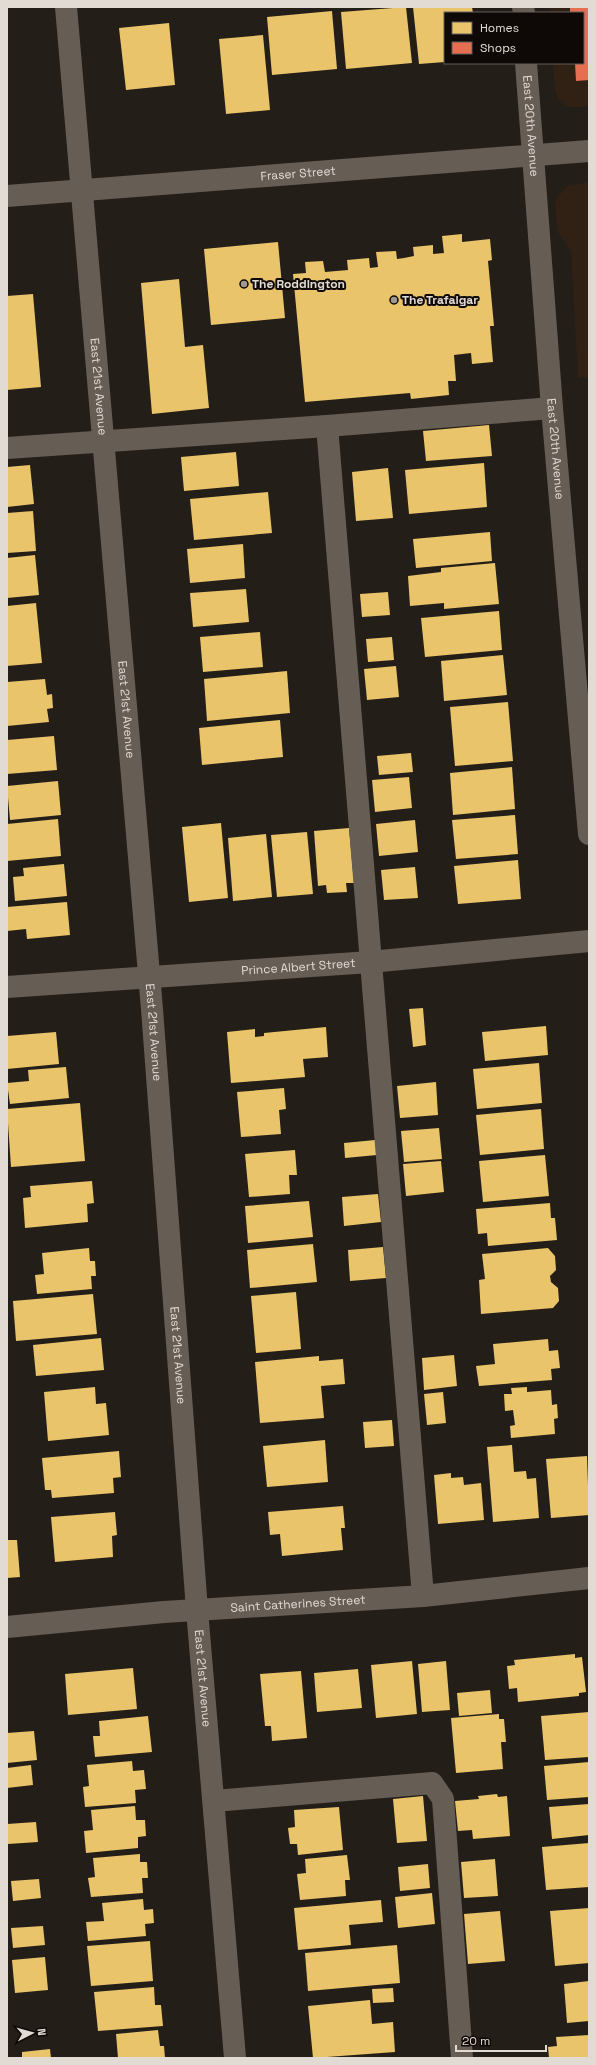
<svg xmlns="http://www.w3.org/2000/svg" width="596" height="2065" font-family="'Space Grotesk',sans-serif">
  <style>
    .built { fill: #302114 }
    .homes { fill: #e9c46a }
    .shops { fill: #e76f51 }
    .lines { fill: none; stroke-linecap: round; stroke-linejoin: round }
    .minor { stroke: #665d55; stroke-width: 22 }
    .poi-dot { fill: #a09993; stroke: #0e0906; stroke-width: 1.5 }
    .labels { text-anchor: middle; stroke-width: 4; stroke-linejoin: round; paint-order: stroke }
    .street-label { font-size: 12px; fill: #e2dbd4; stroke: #0e0906 }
    .poi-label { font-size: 12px; font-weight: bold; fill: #e2dbd4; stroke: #0e0906; text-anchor: start }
  </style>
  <rect width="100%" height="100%" fill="#241e19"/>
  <g class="built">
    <path d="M549 7H589V107H568L558 98 555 91 553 63H583V13H549Z"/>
    <path d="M589 182V377L578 378 571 251 557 231 555 202 557 198 567 186Z"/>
  </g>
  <g class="homes">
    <path d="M406 7 412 63 346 69 341 12Z"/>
    <path d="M413 7H472L473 13H445V62L419 64Z"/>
    <path d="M332 11 337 69 272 75 267 17Z"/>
    <path d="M169 23 175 85 126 90 119 28Z"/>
    <path d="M263 35 270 110 226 114 219 39Z"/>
    <path d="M462 234V242L490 239 492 260 488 261 494 326H490L493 362 472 364 471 353 454 355 456 381H448L449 395 411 399 410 393 305 402 293 274 306 273 305 262 323 261 325 272 348 270 347 260 369 258 370 268 378 267 376 252 396 251 397 259 404 258 414 256 413 247 433 245V254L444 253 442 236Z"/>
    <path d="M278 242 285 318 211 325 204 249Z"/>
    <path d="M179 279 185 347 203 345 209 408 152 414 141 283Z"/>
    <path d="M33 294 41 387 7 390V296Z"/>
    <path d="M489 425 492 456 426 461 423 431Z"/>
    <path d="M236 452 239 486 184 491 181 457Z"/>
    <path d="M484 463 487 507 409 514 405 470Z"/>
    <path d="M30 465 34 504 7 507V467Z"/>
    <path d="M388 468 393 518 356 521 352 472Z"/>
    <path d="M268 492 272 533 194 540 190 499Z"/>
    <path d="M33 511 36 551 7 553V513Z"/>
    <path d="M490 532 492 561 416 568 413 539Z"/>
    <path d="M243 544 245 578 190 583 187 549Z"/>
    <path d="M35 555 39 595 7 598V558Z"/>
    <path d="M495 563 499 604 444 609V603L410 606 408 576 441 572V568Z"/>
    <path d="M246 589 249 622 193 627 190 593Z"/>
    <path d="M388 592 390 615 362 617 360 594Z"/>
    <path d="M36 603 42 663 7 666V606Z"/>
    <path d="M499 611 502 650 425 657 421 618Z"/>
    <path d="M260 632 263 667 203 672 200 637Z"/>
    <path d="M392 637 394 660 368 662 366 639Z"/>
    <path d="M503 655 507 695 444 701 441 661Z"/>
    <path d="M396 666 399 697 367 700 364 669Z"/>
    <path d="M287 671 290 713 207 721 204 679Z"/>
    <path d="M45 679 47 695 52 694 53 708 47 709 49 722 7 726V682Z"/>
    <path d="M508 702 513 761 455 766 450 707Z"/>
    <path d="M280 720 283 757 202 765 199 728Z"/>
    <path d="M54 736 57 770 7 774V740Z"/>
    <path d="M411 753 413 772 379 775 377 756Z"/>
    <path d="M512 767 515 809 453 815 450 773Z"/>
    <path d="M409 777 412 808 375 812 372 780Z"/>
    <path d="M58 781 61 815 10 820 7 786Z"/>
    <path d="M515 815 518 854 456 859 452 820Z"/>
    <path d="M58 819 61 856 7 861V824Z"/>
    <path d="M415 820 418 852 379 856 376 824Z"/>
    <path d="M221 823 228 898 189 902 182 827Z"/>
    <path d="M349 828 354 883H346L347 892 327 893 326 885 318 886 314 831Z"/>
    <path d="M307 832 313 894 277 897 271 835Z"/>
    <path d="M266 834 272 897 233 901 228 838Z"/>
    <path d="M518 860 521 899 458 904 454 866Z"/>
    <path d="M64 864 67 896 15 901 13 877 24 876 23 868Z"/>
    <path d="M415 867 418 898 384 900 381 870Z"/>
    <path d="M67 902 70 935 27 939 26 929 7 931V907Z"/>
    <path d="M423 1008 426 1045 413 1047 409 1009Z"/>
    <path d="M546 1026 548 1055 485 1061 482 1032Z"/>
    <path d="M326 1027 328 1057 303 1059 305 1077 231 1083 227 1032 255 1029V1037L264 1036V1033Z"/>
    <path d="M56 1032 59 1064 7 1069V1036Z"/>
    <path d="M539 1063 542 1103 477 1109 473 1069Z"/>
    <path d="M66 1067 69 1098 10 1104 7 1083 29 1081 28 1070Z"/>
    <path d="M436 1082 438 1115 400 1118 397 1086Z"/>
    <path d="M284 1088 286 1109 279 1110 281 1134 241 1137 237 1092Z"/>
    <path d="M80 1103 85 1161 11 1167 7 1109Z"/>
    <path d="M541 1109 544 1149 480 1155 476 1115Z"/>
    <path d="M439 1128 442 1159 404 1162 401 1131Z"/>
    <path d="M375 1140 377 1155 345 1158 344 1143Z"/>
    <path d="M295 1150 297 1175H289L290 1194 249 1197 245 1154Z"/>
    <path d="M545 1155 549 1196 483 1202 479 1161Z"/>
    <path d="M441 1161 444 1192 406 1196 403 1164Z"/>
    <path d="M92 1181 94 1203 87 1204 88 1222 25 1228 23 1198 31 1197 30 1186Z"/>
    <path d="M378 1194 381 1222 344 1226 342 1197Z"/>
    <path d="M309 1201 313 1237 248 1243 245 1206Z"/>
    <path d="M550 1203 551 1218H555L557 1240 488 1246 487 1233 478 1234 476 1209Z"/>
    <path d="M313 1244 317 1282 250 1288 247 1250Z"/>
    <path d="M383 1247 386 1278 350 1281 348 1250Z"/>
    <path d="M89 1248 90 1261H95L96 1276H91L92 1289 37 1294 35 1275 44 1274 42 1253Z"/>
    <path d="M548 1248 555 1256 556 1270 550 1276 551 1282 558 1288 559 1301 553 1308 481 1314 479 1280 485 1279 482 1254Z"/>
    <path d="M296 1292 301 1349 256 1353 251 1296Z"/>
    <path d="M93 1294 97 1334 16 1341 13 1301Z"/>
    <path d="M101 1338 104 1370 36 1376 33 1345Z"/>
    <path d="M548 1339 549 1351 558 1350 560 1368 551 1369 552 1380 479 1386 476 1366 495 1364 493 1344Z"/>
    <path d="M454 1355 457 1386 424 1390 422 1358Z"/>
    <path d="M319 1356V1361L343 1359 345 1384 321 1386 324 1418 260 1423 255 1362Z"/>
    <path d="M95 1387 96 1404 106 1403 109 1435 48 1441 44 1392Z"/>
    <path d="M527 1387V1392L551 1390 552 1405 557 1404 558 1418 554 1419 555 1434 511 1438 510 1426 515 1425 513 1410 505 1411 504 1394H512L511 1388Z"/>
    <path d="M443 1392 446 1423 427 1425 424 1394Z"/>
    <path d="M392 1420 394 1446 365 1448 363 1422Z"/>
    <path d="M325 1440 328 1482 267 1487 263 1446Z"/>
    <path d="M512 1445 514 1472 526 1471 527 1479 536 1478 539 1518 493 1522 487 1447Z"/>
    <path d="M119 1451 121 1477 113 1478 114 1493 52 1498 51 1490H45L42 1458Z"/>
    <path d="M587 1456 589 1515 551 1518 546 1459Z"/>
    <path d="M451 1473V1478L463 1477 464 1485 481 1483 484 1520 438 1524 434 1475Z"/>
    <path d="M343 1506 345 1528H341L343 1550 282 1556 280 1534 270 1535 268 1512Z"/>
    <path d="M115 1512 117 1535 112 1536 113 1557 55 1562 51 1517Z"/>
    <path d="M7 1540H17L20 1577 7 1578Z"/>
    <path d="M575 1654V1658L582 1657 586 1692 579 1693V1696L518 1702 517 1688 509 1689 507 1666 515 1665 514 1660Z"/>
    <path d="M412 1661 417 1714 376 1718 371 1665Z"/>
    <path d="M446 1661 450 1710 422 1712 418 1664Z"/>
    <path d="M133 1668 137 1709 68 1715 65 1674Z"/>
    <path d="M358 1669 362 1708 317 1712 314 1673Z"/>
    <path d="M301 1671 307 1738 272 1741 271 1726H265L260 1674Z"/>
    <path d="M490 1690 492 1713 459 1716 457 1693Z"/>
    <path d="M589 1712V1757L545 1760 541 1716Z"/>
    <path d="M499 1714V1719H504L506 1742H501L503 1769 456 1773 451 1718Z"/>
    <path d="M148 1716 152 1752 95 1757 93 1736H100L99 1721Z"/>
    <path d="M34 1731 37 1760 7 1763V1733Z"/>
    <path d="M132 1761 133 1771 144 1770 146 1789 135 1790 136 1803 85 1807 83 1787 89 1786 87 1765Z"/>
    <path d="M589 1762V1797L547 1800 544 1766Z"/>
    <path d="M31 1765 33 1785 7 1788V1768Z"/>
    <path d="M497 1794 498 1797 507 1796 510 1836 473 1839 472 1830 458 1831 455 1801 479 1799 478 1796Z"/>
    <path d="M423 1796 427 1841 397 1843 393 1799Z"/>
    <path d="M589 1804V1835L552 1839 549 1807Z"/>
    <path d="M135 1806 136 1820H145L146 1836 138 1837V1848L86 1853 84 1831 93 1830 91 1810Z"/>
    <path d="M339 1807 343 1850 298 1855 297 1844H290L288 1828 295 1827 294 1810Z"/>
    <path d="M36 1822 38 1842 8 1844 7 1824Z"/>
    <path d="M589 1843V1887L546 1890 542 1847Z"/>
    <path d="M140 1854V1862H147L148 1878H142L143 1893 91 1897 88 1878 95 1877 93 1858Z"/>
    <path d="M347 1855 350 1880H345L346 1896 300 1900 297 1874 306 1873 305 1859Z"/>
    <path d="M495 1859 498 1896 464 1898 461 1862Z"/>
    <path d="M428 1864 430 1888 400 1891 398 1867Z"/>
    <path d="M39 1879 41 1898 13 1901 11 1881Z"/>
    <path d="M432 1893 435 1924 398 1928 395 1897Z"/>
    <path d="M143 1899 144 1910 153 1909 154 1923 145 1924 146 1936 88 1941 86 1922 104 1921 102 1903Z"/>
    <path d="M381 1900 383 1922 349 1925 351 1945 298 1950 294 1908Z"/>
    <path d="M589 1908V1963L555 1966 550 1911Z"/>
    <path d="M500 1911 505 1961 468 1964 464 1914Z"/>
    <path d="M43 1926 45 1945 13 1948 11 1928Z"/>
    <path d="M150 1941 153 1981 91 1986 87 1946Z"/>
    <path d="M397 1945 400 1983 308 1991 305 1953Z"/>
    <path d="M45 1957 48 1990 15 1993 12 1960Z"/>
    <path d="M589 1981V2021L567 2023 564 1984Z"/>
    <path d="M154 1987 155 2005H161L163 2026 98 2031 94 1992Z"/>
    <path d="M393 1988 394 2002 373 2003 372 1989Z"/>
    <path d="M370 2000 372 2024 393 2022 395 2052 313 2058 308 2006Z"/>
    <path d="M158 2030 160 2046H164L165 2058H118L116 2034Z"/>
    <path d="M589 2035V2058H549L548 2047 557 2046 556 2037Z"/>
    <path d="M50 2049 51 2058H22V2052Z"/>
  </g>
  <path class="shops" d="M570 7H589V80L576 81 575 63H583V13H570Z"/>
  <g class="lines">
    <g class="minor">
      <path id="s1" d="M66 7 152 1009 197 1610 235 2058"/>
      <path d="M523 7 524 13"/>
      <path id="s2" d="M526 63 552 408 589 834"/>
      <path id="s3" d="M7 196 589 151"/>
      <path d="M327 426 423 1596"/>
      <path d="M7 448 327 426 552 408"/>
      <path id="s4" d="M7 987 370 962 589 941"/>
      <path id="s5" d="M7 1627 164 1612 423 1596 589 1578"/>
      <path d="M214 1801 432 1783 443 1799 462 2058"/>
    </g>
  </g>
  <g class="poi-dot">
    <circle cx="244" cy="284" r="4"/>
    <circle cx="394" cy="300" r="4"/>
  </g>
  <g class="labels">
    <g class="street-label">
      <text dy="4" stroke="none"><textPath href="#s2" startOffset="63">East 20th Avenue</textPath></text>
      <text dy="4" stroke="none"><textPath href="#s3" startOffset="292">Fraser Street</textPath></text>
      <text dy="4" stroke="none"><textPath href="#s1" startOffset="381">East 21st Avenue</textPath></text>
      <text dy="4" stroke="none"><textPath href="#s2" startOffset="387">East 20th Avenue</textPath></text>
      <text dy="4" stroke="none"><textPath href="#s1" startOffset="705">East 21st Avenue</textPath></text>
      <text dy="4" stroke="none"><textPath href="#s4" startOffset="292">Prince Albert Street</textPath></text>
      <text dy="4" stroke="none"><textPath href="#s1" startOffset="1029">East 21st Avenue</textPath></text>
      <text dy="4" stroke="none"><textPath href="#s1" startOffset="1353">East 21st Avenue</textPath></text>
      <text dy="4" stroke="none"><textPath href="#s5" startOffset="292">Saint Catherines Street</textPath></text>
      <text dy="4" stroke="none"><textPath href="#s1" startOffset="1677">East 21st Avenue</textPath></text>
    </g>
    <g class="poi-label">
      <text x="252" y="288">The Roddington</text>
      <text x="402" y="304">The Trafalgar</text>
    </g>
  </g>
  <rect width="596" height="2065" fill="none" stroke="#e2dbd4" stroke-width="16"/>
  <rect x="444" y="12" width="140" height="52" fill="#0e0906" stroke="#635d58"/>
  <rect x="452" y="22" width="20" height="12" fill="#e9c46a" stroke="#635d58"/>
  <text x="480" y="32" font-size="12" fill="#e2dbd4">Homes</text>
  <rect x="452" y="42" width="20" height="12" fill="#e76f51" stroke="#635d58"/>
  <text x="480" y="52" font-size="12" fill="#e2dbd4">Shops</text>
  <g transform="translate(32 2033) rotate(84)" stroke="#0e0906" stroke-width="3" paint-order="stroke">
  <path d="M0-3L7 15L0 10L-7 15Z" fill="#e2dbd4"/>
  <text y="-6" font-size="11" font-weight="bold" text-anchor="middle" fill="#e2dbd4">N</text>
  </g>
  <path d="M456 2045v6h90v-6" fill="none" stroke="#e2dbd4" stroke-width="2"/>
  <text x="462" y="2045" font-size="12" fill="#e2dbd4" stroke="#0e0906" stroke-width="3" paint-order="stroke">20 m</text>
</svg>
